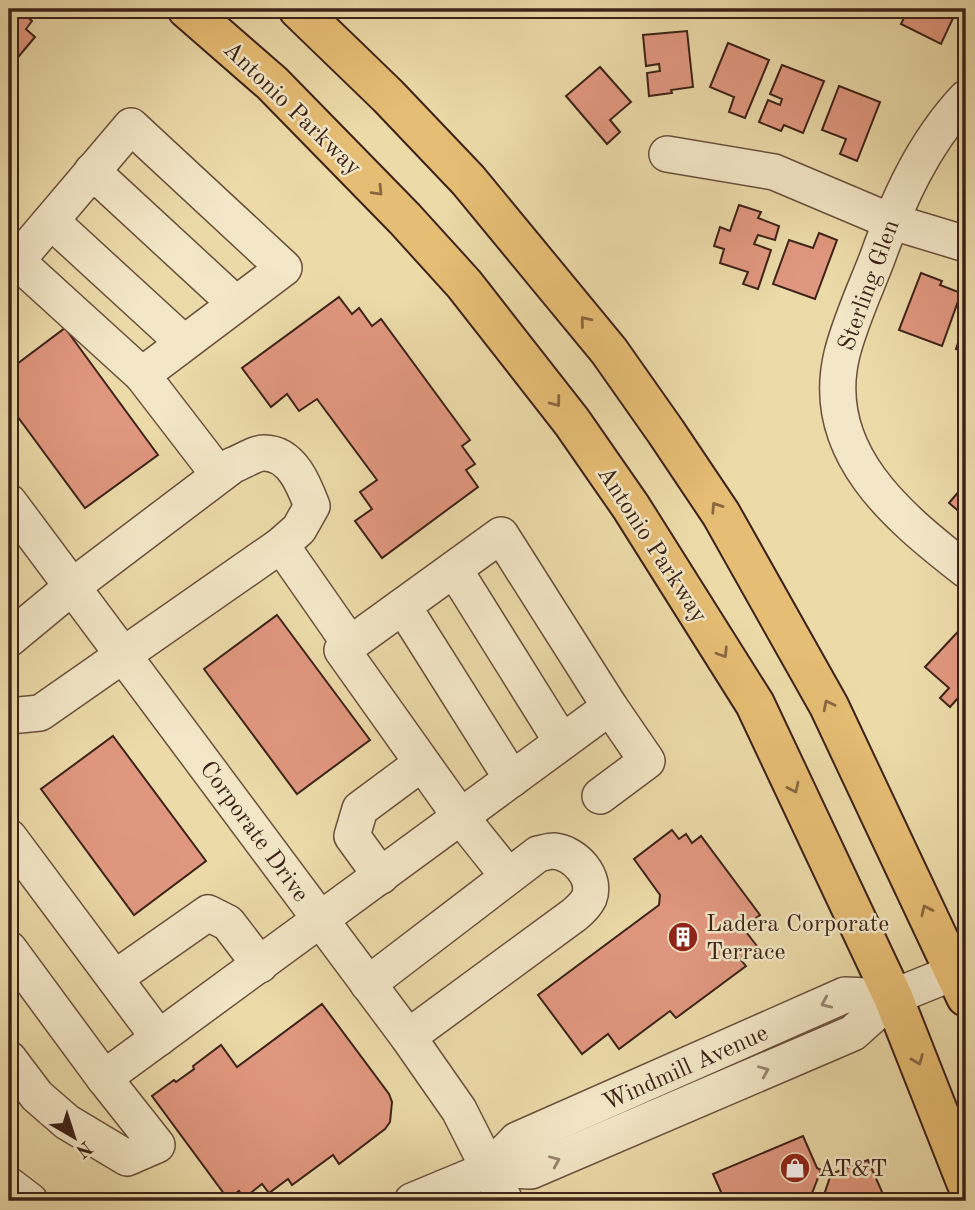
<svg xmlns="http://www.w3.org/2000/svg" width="975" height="1210" font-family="'Old Standard TT',serif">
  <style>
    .building { fill: #e0977f; stroke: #3d2217; stroke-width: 2 }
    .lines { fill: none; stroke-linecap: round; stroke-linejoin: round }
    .minor-casing { stroke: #69503c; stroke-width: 38 }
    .major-casing { stroke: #3d2217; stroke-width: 42 }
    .minor { stroke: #f3e7c7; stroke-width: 35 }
    .major { stroke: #e6bd74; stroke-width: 38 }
    .oneway { stroke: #896841 }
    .oneway2 { stroke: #98846f }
    .labels { text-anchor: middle; stroke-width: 5; stroke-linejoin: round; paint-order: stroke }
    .street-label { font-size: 24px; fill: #3d2217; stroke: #f3e7c7 }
    .poi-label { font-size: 24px; fill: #3d2217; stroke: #f3e7c7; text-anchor: start }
  </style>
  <rect width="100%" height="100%" fill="#ecdaa9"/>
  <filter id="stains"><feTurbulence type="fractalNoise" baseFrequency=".00286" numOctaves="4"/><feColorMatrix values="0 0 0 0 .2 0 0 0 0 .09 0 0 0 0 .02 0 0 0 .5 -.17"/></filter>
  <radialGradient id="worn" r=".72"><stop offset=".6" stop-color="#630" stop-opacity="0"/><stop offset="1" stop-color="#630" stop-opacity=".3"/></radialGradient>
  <g class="building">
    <path d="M9 9H30L25 15 32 21 26 29 35 37 9 68Z"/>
    <path d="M908 9H944L943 11 954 16 941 44 901 24Z"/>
    <path d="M687 31 693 87 671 90 672 93 649 96 647 73 660 71 659 64 646 66 643 35Z"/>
    <path d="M728 43 769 60 745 118 729 112 734 97 710 87Z"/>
    <path d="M782 65 824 81 803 133 784 125 781 131 759 122 768 100 780 105 782 99 770 94Z"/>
    <path d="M600 67 631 102 610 120 620 132 607 144 566 96Z"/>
    <path d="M839 86 880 102 857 161 840 154 846 139 822 130Z"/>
    <path d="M739 205 761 212 758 218 779 226 775 240 758 235 754 244 771 250 758 289 743 284 748 272 720 263 724 249 714 246 720 227 730 231Z"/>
    <path d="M819 233 837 240 815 299 773 284 789 240 813 248Z"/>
    <path d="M921 273 942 281 940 285 961 293 942 346 899 330Z"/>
    <path d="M339 297 352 314 359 308 372 326 381 319 470 440 462 446 475 464 466 470 478 487 382 558 355 521 372 509 360 492 377 480 317 399 299 411 287 394 271 407 242 368Z"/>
    <path d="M966 320V353L956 349Z"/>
    <path d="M65 328 158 455 85 508 9 405V370Z"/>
    <path d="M966 483V508L962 514 949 503Z"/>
    <path d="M277 615 370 740 297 794 204 669Z"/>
    <path d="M966 623V689L950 707 940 698 949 688 925 667Z"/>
    <path d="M113 736 206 861 134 915 41 789Z"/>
    <path d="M672 830 679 839 686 834 692 843 701 836 760 915 743 928 757 946 740 959 746 966 676 1018 670 1011 619 1049 608 1034 582 1054 538 995 659 905 660 895 634 859Z"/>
    <path d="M322 1004 389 1094 392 1102 390 1122 385 1129 339 1164 333 1155 292 1185 288 1179 269 1193 262 1184 244 1198 239 1191 228 1199 152 1096 174 1080 176 1082 194 1069 193 1066 221 1045 237 1067Z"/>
    <path d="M803 1136 817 1168 821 1170 809 1201H725L713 1174Z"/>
    <path d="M868 1160 886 1201H822L831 1174Z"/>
  </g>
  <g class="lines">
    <g class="minor-casing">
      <g id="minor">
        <path d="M966 98C923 144 898 200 877 259 865 290 850 322 842 354 818 452 898 517 966 570"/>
        <path d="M667 154 774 172 890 221 966 244"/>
        <path d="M92 171 236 304"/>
        <path d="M51 221 184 343"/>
        <path d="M9 254 142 375"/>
        <path d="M9 270 131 126 284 268 142 375 219 475"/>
        <path d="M9 502 408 1037 459 1110 505 1201"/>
        <path d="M454 569 562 742"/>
        <path d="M403 606 512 779"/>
        <path d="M9 639 73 586 233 465C242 462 255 453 264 453 292 453 304 485 312 506L299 529 281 545 350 644"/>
        <path d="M9 716 40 713 281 545"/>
        <path d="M9 837 159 1038"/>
        <path d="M381 876 352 836 360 809 422 763"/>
        <path d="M508 876 460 816 342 650 501 535 610 707"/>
        <path d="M9 949 104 1078"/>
        <path d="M115 978 208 913 228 923 260 965"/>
        <path d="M368 984 538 854C543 853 549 851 554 851 575 853 597 877 589 898 586 904 579 911 574 915L408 1037"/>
        <path d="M9 1059 37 1096 67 1122 127 1158 157 1145 104 1078 610 707 647 761 600 796"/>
        <path d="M489 1169 531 1171 853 1033 893 997 955 972 966 965"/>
        <path d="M9 1185 30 1201"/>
        <path d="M412 1201 489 1169 517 1140 845 995 893 997"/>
      </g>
    </g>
    <g class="major-casing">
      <g id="major">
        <path d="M187 9 272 83 405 219 464 284 572 422 631 507 755 704 893 997 966 1182"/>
        <path d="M298 9 388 96 468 180 609 351 666 432 721 514 829 706 966 997"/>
      </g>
    </g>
    <use href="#minor" class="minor"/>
    <use href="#major" class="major"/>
  </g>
  <defs><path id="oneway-chevron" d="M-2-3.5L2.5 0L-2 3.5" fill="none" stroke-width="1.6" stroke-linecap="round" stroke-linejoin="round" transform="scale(1.75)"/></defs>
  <g class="oneway">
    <use href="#oneway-chevron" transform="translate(378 191) rotate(46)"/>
    <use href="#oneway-chevron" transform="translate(585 321) rotate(-129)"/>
    <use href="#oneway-chevron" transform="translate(556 402) rotate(53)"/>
    <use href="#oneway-chevron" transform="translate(716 507) rotate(-123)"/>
    <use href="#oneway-chevron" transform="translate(723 653) rotate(58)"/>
    <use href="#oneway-chevron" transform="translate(828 705) rotate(-117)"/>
    <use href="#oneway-chevron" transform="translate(794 788) rotate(65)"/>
    <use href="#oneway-chevron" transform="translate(926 910) rotate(-115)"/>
    <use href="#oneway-chevron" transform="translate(918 1060) rotate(68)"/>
  </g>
  <g class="oneway2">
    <use href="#oneway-chevron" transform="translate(826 1003) rotate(156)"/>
    <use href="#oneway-chevron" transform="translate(764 1071) rotate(-23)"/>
    <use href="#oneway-chevron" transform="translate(555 1161) rotate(-23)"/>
  </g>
  <defs>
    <g id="building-disc" transform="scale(1.575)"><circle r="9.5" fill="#8f2418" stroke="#f3e7c7"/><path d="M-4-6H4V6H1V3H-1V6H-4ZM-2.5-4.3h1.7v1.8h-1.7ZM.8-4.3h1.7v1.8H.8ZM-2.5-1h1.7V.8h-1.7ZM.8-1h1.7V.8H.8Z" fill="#fff"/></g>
    <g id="shop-disc" transform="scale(1.575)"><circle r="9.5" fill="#8f2418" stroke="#f3e7c7"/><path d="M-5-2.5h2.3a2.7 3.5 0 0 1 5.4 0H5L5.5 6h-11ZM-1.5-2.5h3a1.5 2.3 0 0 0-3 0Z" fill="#fff"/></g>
  </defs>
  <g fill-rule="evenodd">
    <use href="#building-disc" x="683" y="937"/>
    <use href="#shop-disc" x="795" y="1168"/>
  </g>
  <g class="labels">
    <g class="street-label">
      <text transform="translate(293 108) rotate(44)" y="8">Antonio Parkway</text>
      <text transform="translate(868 285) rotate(-70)" y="8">Sterling Glen</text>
      <text transform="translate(653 544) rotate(57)" y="8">Antonio Parkway</text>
      <text transform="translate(255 831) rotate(54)" y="8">Corporate Drive</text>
      <text transform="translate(685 1067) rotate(-24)" y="8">Windmill Avenue</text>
    </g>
    <g class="poi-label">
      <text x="706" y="931">Ladera Corporate<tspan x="706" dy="28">Terrace</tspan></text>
      <text x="818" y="1176">AT&amp;T</text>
    </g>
  </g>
  <rect width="975" height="1210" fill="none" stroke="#ecdaa9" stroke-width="35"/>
  <rect x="10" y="10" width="954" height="1189" fill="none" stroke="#3d2217" stroke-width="3.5"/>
  <rect x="18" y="18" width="940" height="1175" fill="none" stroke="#3d2217" stroke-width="2"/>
  <g transform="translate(74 1137) rotate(141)" stroke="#f3e7c7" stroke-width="5" paint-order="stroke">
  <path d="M0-5L12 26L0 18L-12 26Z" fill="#3d2217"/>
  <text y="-10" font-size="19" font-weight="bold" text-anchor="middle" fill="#3d2217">N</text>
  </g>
  <rect width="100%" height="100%" filter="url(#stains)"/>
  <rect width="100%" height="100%" fill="url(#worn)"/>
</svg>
